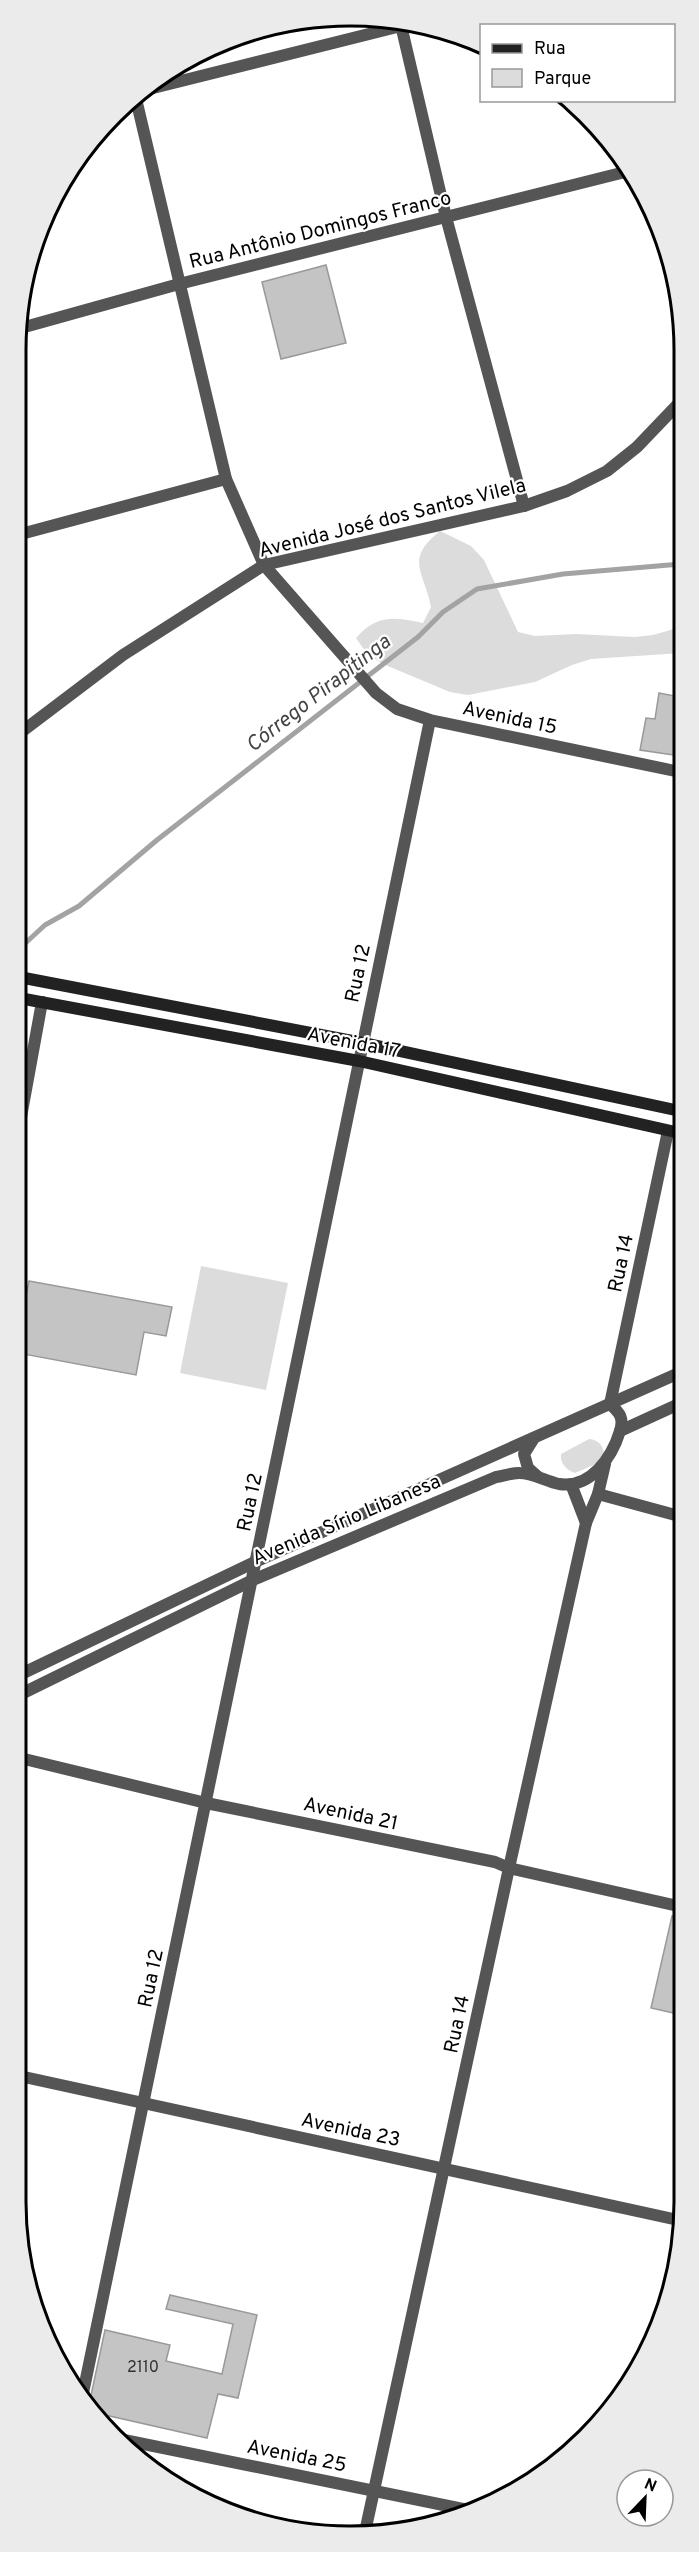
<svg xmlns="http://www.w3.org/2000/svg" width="699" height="2552" font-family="Overpass,sans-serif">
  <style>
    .green { fill: #dcdcdc }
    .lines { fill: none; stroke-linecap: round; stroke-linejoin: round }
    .stream { stroke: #a3a3a3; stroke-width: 5 }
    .building { fill: #c4c4c4; stroke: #999; stroke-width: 1.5 }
    .minor { stroke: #555; stroke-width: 12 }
    .tertiary { stroke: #555; stroke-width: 12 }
    .secondary { stroke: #222; stroke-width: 12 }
    .labels { text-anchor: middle; stroke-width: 4.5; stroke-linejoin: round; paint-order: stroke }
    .number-label { font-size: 16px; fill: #313131 }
    .street-label { font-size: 20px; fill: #000; stroke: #fff }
    .water-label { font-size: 21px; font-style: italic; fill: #444; stroke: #fff }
    .rim { fill: none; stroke: #000; stroke-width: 3 }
  </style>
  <rect width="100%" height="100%" fill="#fff"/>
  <g class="green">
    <path d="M440 531 471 546 484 560 518 632 535 636 576 634 635 637 653 635 681 627V653L591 659 572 665 535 682 468 695 450 692 383 664 367 654 356 638C377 614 394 617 423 623L431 607C424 571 404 560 440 531Z"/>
    <path d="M201 1266 288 1283 266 1390 180 1373Z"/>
    <path d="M589 1439C599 1440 604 1446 604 1456L596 1464 575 1473C566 1470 560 1463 561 1454Z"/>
  </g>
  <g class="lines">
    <path class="stream" d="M19 949 45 925 79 906 157 840 418 637 443 612 477 589 563 574 681 564"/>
  </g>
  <g class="building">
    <path d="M326 265 346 343 281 359 262 282Z"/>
    <path d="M659 693 680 697V756L640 750 646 718 655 719Z"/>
    <path d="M29 1281 172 1307 166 1336 144 1332 136 1375 18 1353V1335Z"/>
    <path d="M672 1916 678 1917V2014L651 2008Z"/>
    <path d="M170 2295 257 2315 238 2398 218 2394 207 2438 92 2412 87 2405 90 2400 105 2330 170 2345 166 2361 222 2374 233 2324 166 2309Z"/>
  </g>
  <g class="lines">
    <g class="minor">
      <path d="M400 21 446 217 524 506"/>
      <path d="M145 90 417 22"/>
      <path d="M136 99 226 479 264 565 376 693 397 709 430 720 680 772"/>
      <path d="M21 328 179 284 629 171"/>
      <path d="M21 534 226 479"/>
      <path d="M20 733 123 655 264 565 524 506 567 491 607 471 637 447 681 401"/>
      <path d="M19 1128 42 1002"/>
      <path d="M610 1404 668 1131"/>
      <path d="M571 1484 586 1523"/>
      <path d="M598 1494 679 1516"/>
      <path d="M16 1757 206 1803 495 1862 509 1868 678 1906"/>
      <path d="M15 2075 678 2220"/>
      <path d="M82 2398 430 720"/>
      <path d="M119 2439 468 2510"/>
      <path d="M365 2532 509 1868 586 1523 598 1494 605 1464"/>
    </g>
    <g class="tertiary">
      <path d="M610 1404C620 1413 624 1418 620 1431"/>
      <path d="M534 1438 524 1454 528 1468 537 1476"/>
      <path d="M17 1676 257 1561 679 1373"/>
      <path d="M17 1696 253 1580 496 1477C503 1476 511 1473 519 1473 533 1473 545 1481 559 1484 591 1489 612 1457 620 1431L679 1404"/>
    </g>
    <g class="secondary">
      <path d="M19 977 363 1043 680 1111"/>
      <path d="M19 998 359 1061 680 1133"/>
    </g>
  </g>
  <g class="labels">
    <g class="number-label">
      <text x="143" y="2372">2110</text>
    </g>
    <g class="street-label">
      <text transform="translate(320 229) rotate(-14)" y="7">Rua Antônio Domingos Franco</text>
      <text transform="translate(392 517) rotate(-14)" y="7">Avenida José dos Santos Vilela</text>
      <text transform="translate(510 717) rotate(12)" y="7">Avenida 15</text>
      <text transform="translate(357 973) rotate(-78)" y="7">Rua 12</text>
      <text transform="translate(354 1042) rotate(11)" y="7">Avenida 17</text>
      <text transform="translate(620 1263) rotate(-78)" y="7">Rua 14</text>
      <text transform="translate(249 1502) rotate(-78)" y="7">Rua 12</text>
      <text transform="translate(346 1519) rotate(-23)" y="7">Avenida Sírio Libanesa</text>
      <text transform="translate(351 1813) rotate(12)" y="7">Avenida 21</text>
      <text transform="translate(150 1978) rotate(-78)" y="7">Rua 12</text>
      <text transform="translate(456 2024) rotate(-78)" y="7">Rua 14</text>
      <text transform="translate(351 2129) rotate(12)" y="7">Avenida 23</text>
      <text transform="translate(297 2455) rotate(11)" y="7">Avenida 25</text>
    </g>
    <g class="water-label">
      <text transform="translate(318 693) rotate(-38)" y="7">Córrego Pirapitinga</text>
    </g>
  </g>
  <path d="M0 0H699V2552H0ZM350 26H350A324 324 0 0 1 674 350V2202A324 324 0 0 1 350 2526H350A324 324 0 0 1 26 2202V350A324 324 0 0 1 350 26Z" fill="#ebebeb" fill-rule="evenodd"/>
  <path class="rim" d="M350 26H350A324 324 0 0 1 674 350V2202A324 324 0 0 1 350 2526H350A324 324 0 0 1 26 2202V350A324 324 0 0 1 350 26Z"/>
  <rect x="480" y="24" width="195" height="78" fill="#ffffff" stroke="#999999" stroke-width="1.5"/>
  <rect x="492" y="44" width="30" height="9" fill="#222222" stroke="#999999" stroke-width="1.5"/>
  <text x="534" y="54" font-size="18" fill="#000000">Rua</text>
  <rect x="492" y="69" width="30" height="18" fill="#dcdcdc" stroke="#999999" stroke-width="1.5"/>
  <text x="534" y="84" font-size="18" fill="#000000">Parque</text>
  <g transform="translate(645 2498) rotate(23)"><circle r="28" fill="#ffffff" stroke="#999999" stroke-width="1.5"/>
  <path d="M0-4.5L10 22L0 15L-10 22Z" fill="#000000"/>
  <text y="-9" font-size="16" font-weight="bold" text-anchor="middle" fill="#000000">N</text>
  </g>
</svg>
